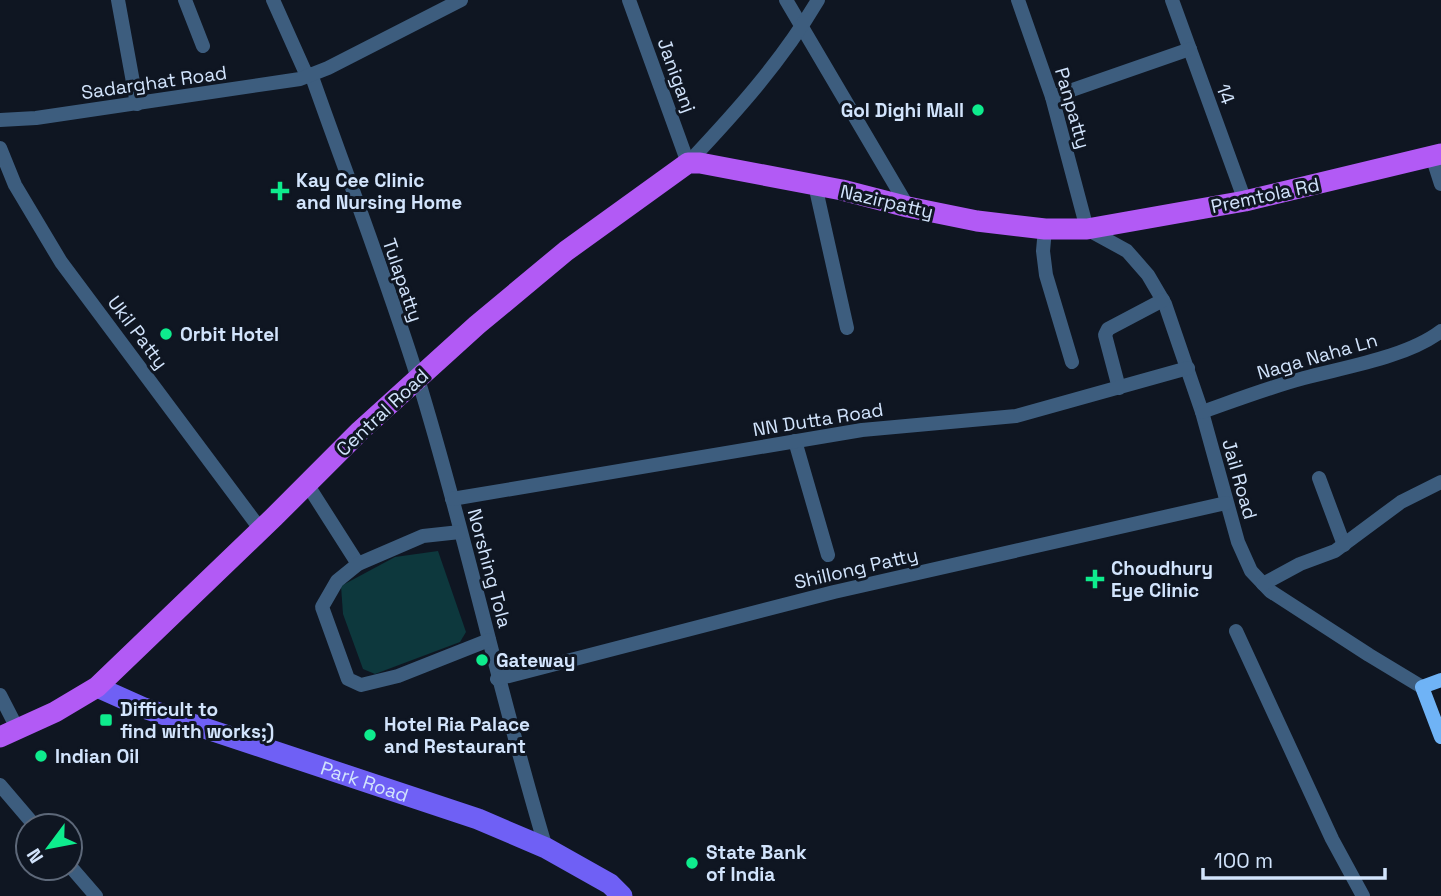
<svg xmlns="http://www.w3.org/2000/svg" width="1441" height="896" font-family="'Space Grotesk',sans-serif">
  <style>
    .water { fill: #0d383d }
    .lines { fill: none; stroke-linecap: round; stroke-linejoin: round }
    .minor { stroke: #3d5d7e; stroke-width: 14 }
    .tertiary { stroke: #3d5d7e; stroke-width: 14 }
    .secondary { stroke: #6fb3f6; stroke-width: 14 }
    .primary { stroke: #6f60f5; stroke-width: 21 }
    .trunk { stroke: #b25af5; stroke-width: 21 }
    .poi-dot { fill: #0eec8d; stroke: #0f1622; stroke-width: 2.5 }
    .labels { text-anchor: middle; stroke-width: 6; stroke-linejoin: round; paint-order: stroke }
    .street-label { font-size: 19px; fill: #d2e4fc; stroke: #0f1622 }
    .poi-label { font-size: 19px; font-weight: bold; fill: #d2e4fc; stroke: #0f1622; text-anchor: start }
  </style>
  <rect width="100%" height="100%" fill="#0f1622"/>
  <path class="water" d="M438 551 466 632 460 642 375 674 363 669 343 614 341 586 395 557Z"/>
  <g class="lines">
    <g class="minor">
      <path d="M118 0 137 104"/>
      <path d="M185 0 203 46"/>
      <path d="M273 0 307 76"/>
      <path d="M629 0 688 163"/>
      <path d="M786 0 908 207"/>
      <path d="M1018 0 1052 97 1087 229 1127 251 1148 275 1165 304 1202 412 1238 542 1251 571 1270 591 1369 655 1422 687"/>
      <path d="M1172 0 1245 201"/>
      <path d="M311 74C347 176 386 277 418 379 466 534 499 693 546 848"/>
      <path d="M1052 97 1190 49"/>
      <path d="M0 148 15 185 61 262 261 530"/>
      <path d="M1432 156 1441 184"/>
      <path d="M815 185 847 328"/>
      <path d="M1045 229 1043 251 1046 275 1072 362"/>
      <path d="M1119 388 1105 335 1108 329 1163 300"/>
      <path d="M1202 412C1236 400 1270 387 1304 378 1345 367 1407 357 1441 331"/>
      <path d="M795 441 828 555"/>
      <path d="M1319 478 1344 545"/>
      <path d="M307 484 358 564"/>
      <path d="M452 499 862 430 1016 416 1188 368"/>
      <path d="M460 532 423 536 358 564 337 581 322 607 348 679 361 685 398 676 489 640"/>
      <path d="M1263 584 1300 564 1335 551 1401 502 1441 482"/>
      <path d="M1236 631 1332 839 1363 896"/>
      <path d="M497 679 834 592 1226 503"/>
      <path d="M0 695 18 730"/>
      <path d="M0 785 35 826"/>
      <path d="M70 866 96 896"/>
    </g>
    <g class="tertiary">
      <path d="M0 120 36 118 300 79 328 68 461 0"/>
      <path d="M688 163C736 112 782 61 818 0"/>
    </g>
    <path class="secondary" d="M1441 680 1422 687 1441 737"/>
    <path class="primary" id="s1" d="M97 687 144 708 478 819 546 848 610 884 622 896"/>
    <path class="trunk" d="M0 737 55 712 97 687 274 517 360 431 477 325 566 251 688 163H700L842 190 908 207 977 221 1045 229H1087L1245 201 1441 154"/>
  </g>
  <g class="poi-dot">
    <circle cx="978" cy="110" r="7"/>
    <path d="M276.5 180.5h7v7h7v7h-7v7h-7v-7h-7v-7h7z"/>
    <circle cx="166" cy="334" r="7"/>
    <path d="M1091.5 568.5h7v7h7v7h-7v7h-7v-7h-7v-7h7z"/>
    <circle cx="482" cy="660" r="7"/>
    <rect x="99" y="713" width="14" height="14" rx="3.5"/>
    <circle cx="370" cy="735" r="7"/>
    <circle cx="41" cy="756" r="7"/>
    <circle cx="692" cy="863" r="7"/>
  </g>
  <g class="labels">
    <g class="street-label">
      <text transform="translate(677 75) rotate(70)" y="7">Janiganj</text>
      <text transform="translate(154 82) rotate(-8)" y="7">Sadarghat Road</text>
      <text transform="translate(1226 94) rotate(70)" y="7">14</text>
      <text transform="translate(1073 108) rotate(74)" y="7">Panpatty</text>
      <text transform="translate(1265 195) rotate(-12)" y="7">Premtola Rd</text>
      <text transform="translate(887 201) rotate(13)" y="7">Nazirpatty</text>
      <text transform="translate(403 280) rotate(71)" y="7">Tulapatty</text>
      <text transform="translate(138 332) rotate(53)" y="7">Ukil Patty</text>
      <text transform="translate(1317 356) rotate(-16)" y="7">Naga Naha Ln</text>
      <text transform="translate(382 412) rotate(-43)" y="7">Central Road</text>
      <text transform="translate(818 419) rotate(-9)" y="7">NN Dutta Road</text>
      <text transform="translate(1240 479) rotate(74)" y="7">Jail Road</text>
      <text transform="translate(490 568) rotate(75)" y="7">Norshing Tola</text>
      <text transform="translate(856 568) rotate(-13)" y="7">Shillong Patty</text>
      <text dy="7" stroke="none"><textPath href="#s1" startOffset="284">Park Road</textPath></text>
    </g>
    <g class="poi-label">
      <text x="964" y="117" text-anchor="end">Gol Dighi Mall</text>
      <text x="296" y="187">Kay Cee Clinic<tspan x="296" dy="22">and Nursing Home</tspan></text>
      <text x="180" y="341">Orbit Hotel</text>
      <text x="1111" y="575">Choudhury<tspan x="1111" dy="22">Eye Clinic</tspan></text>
      <text x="496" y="667">Gateway</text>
      <text x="120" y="716">Difficult to<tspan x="120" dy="22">find with works;)</tspan></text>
      <text x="384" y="731">Hotel Ria Palace<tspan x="384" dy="22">and Restaurant</tspan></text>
      <text x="55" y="763">Indian Oil</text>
      <text x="706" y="859">State Bank<tspan x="706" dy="22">of India</tspan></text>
    </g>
  </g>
  <g transform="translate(49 847) rotate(238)"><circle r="33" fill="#0f1622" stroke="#5d6879" stroke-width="2"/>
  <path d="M0-5L12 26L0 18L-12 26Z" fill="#0eec8d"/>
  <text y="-10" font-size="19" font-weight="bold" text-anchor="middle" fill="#d2e4fc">N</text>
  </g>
  <path d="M1203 868v10h182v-10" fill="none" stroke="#d2e4fc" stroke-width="3.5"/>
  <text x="1214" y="868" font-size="21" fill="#d2e4fc" stroke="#0f1622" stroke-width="5" paint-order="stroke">100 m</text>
</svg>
